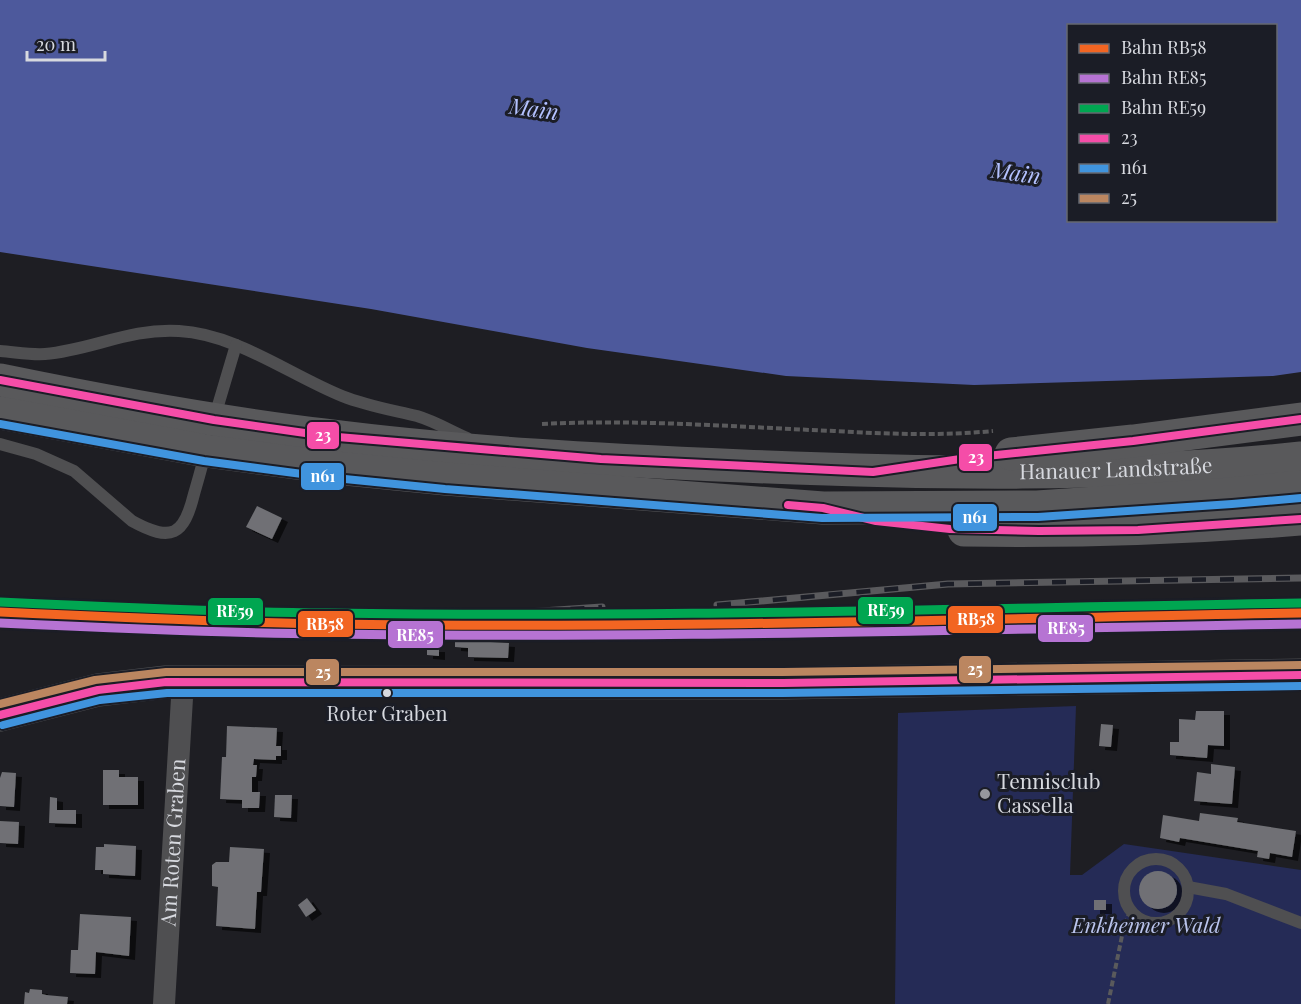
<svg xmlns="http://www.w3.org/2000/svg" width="1301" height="1004" font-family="'Playfair Display',serif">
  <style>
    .green { fill: #252b56 }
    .water { fill: #4d599c; fill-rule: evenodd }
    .building { fill: #6f7074; filter: url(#shadow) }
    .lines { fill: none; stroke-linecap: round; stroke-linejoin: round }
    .path { stroke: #5a5a5c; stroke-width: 4; stroke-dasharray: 6 3; stroke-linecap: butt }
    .lane { stroke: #4f4f51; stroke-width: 12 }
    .street { stroke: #4f4f51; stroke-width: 22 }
    .secondary { stroke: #515254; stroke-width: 33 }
    .primary { stroke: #59595b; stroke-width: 33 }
    .rail-casing { stroke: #5a5a5d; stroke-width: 7 }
    .rail { stroke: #1b1d26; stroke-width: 4.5; stroke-dasharray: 14; stroke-linecap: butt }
    .bus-1-casing { stroke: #1b1d26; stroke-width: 12 }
    .bus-2-casing { stroke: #1b1d26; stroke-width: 12 }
    .bus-3-casing { stroke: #1b1d26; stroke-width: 12 }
    .bus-1 { stroke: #f54da8; stroke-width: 8 }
    .bus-2 { stroke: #4094de; stroke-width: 8 }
    .bus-3 { stroke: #bb8660; stroke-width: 8 }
    .rail-1-casing { stroke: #1b1d26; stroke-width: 14 }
    .rail-2-casing { stroke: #1b1d26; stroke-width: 14 }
    .rail-3-casing { stroke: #1b1d26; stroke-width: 14 }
    .rail-1 { stroke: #f26522; stroke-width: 9 }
    .rail-2 { stroke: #b673d3; stroke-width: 9 }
    .rail-3 { stroke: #00a651; stroke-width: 9 }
    .bus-dot { fill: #d7d9df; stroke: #1b1d26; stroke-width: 2 }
    .poi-dot { fill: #96989d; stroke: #1b1d26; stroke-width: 2 }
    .labels { text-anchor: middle; stroke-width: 6; stroke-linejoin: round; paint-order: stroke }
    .bus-label { font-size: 20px; fill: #d7d9df; stroke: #1b1d26 }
    .street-label { font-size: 21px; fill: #d7d9df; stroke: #1b1d26 }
    .poi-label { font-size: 21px; fill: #d7d9df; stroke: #1b1d26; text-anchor: start }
    .park-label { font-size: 21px; font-style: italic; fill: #bac4ed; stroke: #1b1d26 }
    .water-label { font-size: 22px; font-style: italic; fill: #b4c2ff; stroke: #1b1d26 }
    .line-badge { stroke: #1b1d26; stroke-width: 2 }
    .badge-label { font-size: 16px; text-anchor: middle; font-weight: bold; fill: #fff }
  </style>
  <defs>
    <filter id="shadow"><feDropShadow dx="6" dy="4" stdDeviation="0" flood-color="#0009"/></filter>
  </defs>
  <rect width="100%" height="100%" fill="#1e1e23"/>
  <path class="green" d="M1076 706 1070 875H1082L1124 844 1301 870V1004H895L898 713Z"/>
  <path class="water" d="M0 0H1301V372L1273 376 974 385 786 376 587 348 371 309 0 252ZM1068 26H1276V220H1068Z"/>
  <g class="building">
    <path d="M257 506 282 518 272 539 246 527Z"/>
    <path d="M455 640 509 643 508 658 468 657V648L455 647Z"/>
    <path d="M427 648H439V656L427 655Z"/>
    <path d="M1196 711H1224V746L1208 745 1207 758 1170 755V742H1179V719L1195 720Z"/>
    <path d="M1101 724 1113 725 1111 747 1099 746Z"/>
    <path d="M227 726 277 728 276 746H281V756H276V760L254 759 253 765H257L256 777H252V792H260L259 808H242V800L220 799 222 757H226Z"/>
    <path d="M1211 764 1235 767 1232 804 1194 801 1197 772 1211 774Z"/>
    <path d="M103 770H119V777H138V805H103Z"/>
    <path d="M2 772 16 773 14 807 0 806V778Z"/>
    <path d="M275 795H292L291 818 274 817Z"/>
    <path d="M50 797 57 798V810H76V824L49 823Z"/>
    <path d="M1200 813 1238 818 1237 822 1296 831 1292 857 1270 853 1269 859 1257 857 1258 851 1180 838 1179 842 1160 838 1163 815 1199 821Z"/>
    <path d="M0 821 19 822 18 844 0 843Z"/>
    <path d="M104 844 136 846 135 876 103 874V870H95L96 847H104Z"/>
    <path d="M230 847 264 849 261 892H257L255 929 216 926 218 887 212 886V865L216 862H229Z"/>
    <circle cx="1158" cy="890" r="19"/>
    <path d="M307 898 316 910 306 917 298 905Z"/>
    <rect x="1094" y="900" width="12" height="10"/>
    <path d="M80 914 131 917 129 956 96 952 95 974 70 973 71 950H78Z"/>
    <path d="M30 989 42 990V994L46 995 68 997 67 1004H24L25 992 29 993Z"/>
  </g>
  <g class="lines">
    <g class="path">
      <path d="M542 424C639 419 737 427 834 431 887 434 940 436 993 431"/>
      <path d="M1108 1004 1123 931 1130 911"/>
    </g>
    <g class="lane">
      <path d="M0 351C15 352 30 355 45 354 92 350 129 328 179 331 236 334 290 375 342 396 367 406 392 410 417 416 434 421 451 431 467 438"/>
      <path d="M214 419 236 345"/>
      <path d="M0 444 36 454 74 471 132 521C172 543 184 535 194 494 198 480 202 467 205 453"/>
      <circle cx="1156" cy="891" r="32"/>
      <path d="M1188 887 1226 894 1301 923"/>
    </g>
    <path class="street" id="s1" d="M164 1004 183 681"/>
    <path class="secondary" d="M0 715 98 690 166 682 783 683 1301 675"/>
    <g class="primary">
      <path id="s2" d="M0 380C107 402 215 422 324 435 463 453 603 460 743 466 929 474 1115 477 1301 458"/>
      <path d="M0 413 206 451 326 467 446 479 823 508 1037 507 1231 494 1301 487"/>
      <path d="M1011 454 1133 441 1301 419"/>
      <path d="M964 530C1076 532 1188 528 1301 519"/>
    </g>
    <g class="rail-casing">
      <g id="rail">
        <path d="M717 605 948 584 1301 578"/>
        <path d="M347 624 602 607"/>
      </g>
    </g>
    <use href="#rail" class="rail"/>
    <g class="bus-1-casing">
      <g id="bus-1">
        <path d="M0 380 214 420 326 436 601 459 873 472 967 458 1133 441 1301 419"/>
        <path d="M788 505 823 508 876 521 950 529 1039 531 1138 530 1301 519"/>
        <path d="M0 715 98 690 166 682 783 683 1301 675"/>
      </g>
    </g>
    <g class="bus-2-casing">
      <g id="bus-2">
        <path d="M0 424 204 461 325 477 445 489 822 518 1038 517 1232 504 1301 498"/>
        <path d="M3 725 100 700 167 693H783L1301 686"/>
      </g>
    </g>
    <g class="bus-3-casing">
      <path id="bus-3" d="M0 704 95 680 166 672H783L1301 665"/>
    </g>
    <use href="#bus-1" class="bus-1"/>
    <use href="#bus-2" class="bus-2"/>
    <use href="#bus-3" class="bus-3"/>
    <g class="rail-1-casing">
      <path id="rail-1" d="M0 612C109 617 218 622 327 624 652 629 976 619 1301 613"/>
    </g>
    <g class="rail-2-casing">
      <path id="rail-2" d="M0 623C109 628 218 633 327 634 652 639 976 629 1301 624"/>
    </g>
    <g class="rail-3-casing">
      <path id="rail-3" d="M0 602C109 607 218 612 327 613 652 618 976 608 1301 603"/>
    </g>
    <use href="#rail-1" class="rail-1"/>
    <use href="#rail-2" class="rail-2"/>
    <use href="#rail-3" class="rail-3"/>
  </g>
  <circle class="bus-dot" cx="387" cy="693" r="5"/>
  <circle class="poi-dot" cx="985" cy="794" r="6"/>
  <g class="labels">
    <g class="bus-label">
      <text x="387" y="721">Roter Graben</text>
    </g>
    <g class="street-label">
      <text dy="7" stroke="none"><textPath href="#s2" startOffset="1122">Hanauer Landstraße</textPath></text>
      <text dy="7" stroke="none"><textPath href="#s1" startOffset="162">Am Roten Graben</textPath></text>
    </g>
    <g class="poi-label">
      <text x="997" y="789">Tennisclub<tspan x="997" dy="24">Cassella</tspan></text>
    </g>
    <g class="park-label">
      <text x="1146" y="933">Enkheimer Wald</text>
    </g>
    <g class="water-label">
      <text transform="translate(534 109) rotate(8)" y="8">Main</text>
      <text transform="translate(1016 173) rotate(8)" y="8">Main</text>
    </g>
  </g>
  <g class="line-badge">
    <rect x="306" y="421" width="34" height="29" rx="6" fill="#f54da8"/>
    <rect x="958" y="443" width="35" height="29" rx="6" fill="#f54da8"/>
    <rect x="300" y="462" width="45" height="29" rx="6" fill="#4094de"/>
    <rect x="952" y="503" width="46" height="29" rx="6" fill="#4094de"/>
    <rect x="857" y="596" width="57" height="29" rx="6" fill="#00a651"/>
    <rect x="207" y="597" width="57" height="29" rx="6" fill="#00a651"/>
    <rect x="947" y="605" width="57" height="29" rx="6" fill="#f26522"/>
    <rect x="297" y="610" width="57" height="28" rx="6" fill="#f26522"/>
    <rect x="1037" y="614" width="57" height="29" rx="6" fill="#b673d3"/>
    <rect x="387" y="620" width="57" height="29" rx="6" fill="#b673d3"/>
    <rect x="958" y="655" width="34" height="29" rx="6" fill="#bb8660"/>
    <rect x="305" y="658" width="35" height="28" rx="6" fill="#bb8660"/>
  </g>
  <g class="badge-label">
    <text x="323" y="441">23</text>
    <text x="976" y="463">23</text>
    <text x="323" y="482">n61</text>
    <text x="975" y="523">n61</text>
    <text x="886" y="616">RE59</text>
    <text x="235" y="617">RE59</text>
    <text x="976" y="625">RB58</text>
    <text x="325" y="630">RB58</text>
    <text x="1066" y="634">RE85</text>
    <text x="415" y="641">RE85</text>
    <text x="975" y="675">25</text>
    <text x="323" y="678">25</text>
  </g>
  <rect x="1067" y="24" width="210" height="198" fill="#1b1d26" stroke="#666870" stroke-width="1.5"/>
  <rect x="1079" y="44" width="30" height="9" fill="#f26522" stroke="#666870" stroke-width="1.5"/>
  <text x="1121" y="54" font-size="18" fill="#d7d9df">Bahn RB58</text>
  <rect x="1079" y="74" width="30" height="9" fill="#b673d3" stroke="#666870" stroke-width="1.5"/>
  <text x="1121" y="84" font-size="18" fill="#d7d9df">Bahn RE85</text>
  <rect x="1079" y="104" width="30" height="9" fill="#00a651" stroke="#666870" stroke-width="1.5"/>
  <text x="1121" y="114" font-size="18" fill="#d7d9df">Bahn RE59</text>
  <rect x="1079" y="134" width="30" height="9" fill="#f54da8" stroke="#666870" stroke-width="1.5"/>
  <text x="1121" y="144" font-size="18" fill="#d7d9df">23</text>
  <rect x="1079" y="164" width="30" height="9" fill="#4094de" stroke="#666870" stroke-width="1.5"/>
  <text x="1121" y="174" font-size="18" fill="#d7d9df">n61</text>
  <rect x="1079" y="194" width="30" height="9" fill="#bb8660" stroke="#666870" stroke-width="1.5"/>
  <text x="1121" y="204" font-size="18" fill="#d7d9df">25</text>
  <path d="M27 51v9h78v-9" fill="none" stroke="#d7d9df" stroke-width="3"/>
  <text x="36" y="51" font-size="18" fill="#d7d9df" stroke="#1b1d26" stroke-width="4.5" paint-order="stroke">20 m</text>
</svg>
